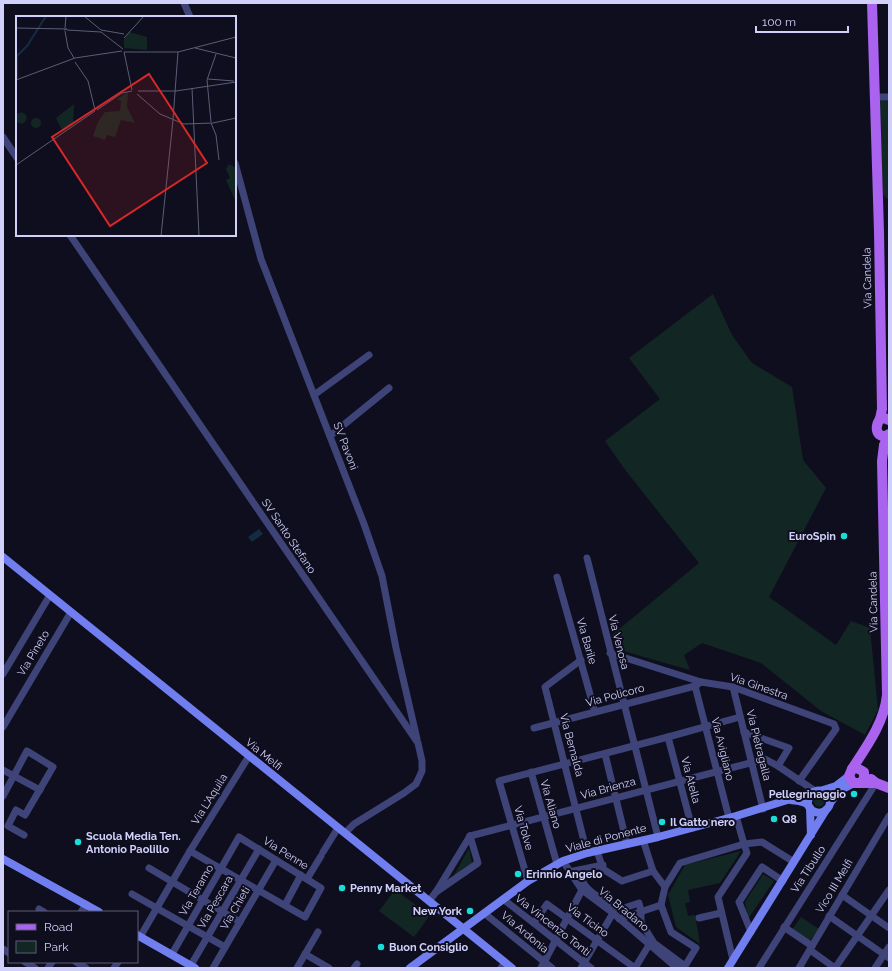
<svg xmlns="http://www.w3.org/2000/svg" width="892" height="971" font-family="Raleway,sans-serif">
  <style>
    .green { fill: #122724 }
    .water { fill: #132c42 }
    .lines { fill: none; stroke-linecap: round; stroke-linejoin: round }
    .street { stroke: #3e4378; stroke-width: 7 }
    .secondary { stroke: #717eef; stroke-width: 8 }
    .primary { stroke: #a963ee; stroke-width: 10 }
    .poi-dot { fill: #18ded9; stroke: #0f0e1e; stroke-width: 1.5 }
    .labels { text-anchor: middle; stroke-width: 4; stroke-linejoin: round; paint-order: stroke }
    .street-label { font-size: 11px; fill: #d0d0fa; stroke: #0f0e1e }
    .poi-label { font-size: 11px; font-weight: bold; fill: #d0d0fa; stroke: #0f0e1e; text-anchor: start }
    .inset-river { fill: none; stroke: #132c42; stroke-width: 2 }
    .inset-road { fill: none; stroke: #5c5c76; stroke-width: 1 }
    .view { fill: #d62828; fill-opacity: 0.15; stroke: #d62828; stroke-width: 2 }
    .inset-edge { fill: none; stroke: #d0d0fa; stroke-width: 2 }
  </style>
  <rect width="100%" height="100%" fill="#0f0e1e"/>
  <g class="green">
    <path d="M879 101H889V200L883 195Z"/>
    <path d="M713 294 732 335 752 363 792 387 803 460 826 488 769 597 836 645 851 621 870 628 878 710 865 735 821 711 761 663 702 643 684 655 690 670 616 649 612 635 699 563 626 471 605 441 660 399 629 358Z"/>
    <circle cx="819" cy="801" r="5.5"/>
    <path d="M469 848 472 863 453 877Z"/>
    <path d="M741 851 720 883 688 890 690 902 685 903 688 916 695 915 700 944 676 927 668 895 685 865Z"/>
    <path d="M763 874 774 881 748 919 745 902Z"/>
    <path d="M395 890 430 915 414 937 379 911Z"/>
    <path d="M801 917 819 929 809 942 792 930Z"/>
  </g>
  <path class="water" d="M259 529 263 534 252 542 248 537Z"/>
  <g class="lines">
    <g class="street">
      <path d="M184 3 190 17"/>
      <path d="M874 97H889"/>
      <path d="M3 137 17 158"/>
      <path d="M235 163 261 259 364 524 382 576 396 648 417 739"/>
      <path d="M70 235 418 743 422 761V771L416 784 404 793 354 824 345 833"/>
      <path d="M314 395 369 355"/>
      <path d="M330 436 389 388"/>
      <path d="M587 558 658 837"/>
      <path d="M557 577 595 712"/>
      <path d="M610 653 701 682 733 687 834 724 836 729 799 781"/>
      <path d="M581 660 545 687 587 853"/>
      <path d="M3 674 50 595"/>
      <path d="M695 686 729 818"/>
      <path d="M733 687 763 809"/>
      <path d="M3 727 71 612"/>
      <path d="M534 728 695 686 701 682"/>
      <path d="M744 732 789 748 778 766"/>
      <path d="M668 737 692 828"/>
      <path d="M605 754 627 844"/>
      <path d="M3 770 40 790"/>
      <path d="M531 772 557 864"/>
      <path d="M3 796 27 751 53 767 25 815 16 810 8 826 24 835"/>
      <path d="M470 836 765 759 778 766 815 791"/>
      <path d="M597 851 603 869 622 881 653 871"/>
      <path d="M323 852 338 828"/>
      <path d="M563 861 582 890 613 913 677 968"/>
      <path d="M149 868 240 922"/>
      <path d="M581 870C582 873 581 879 583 882 588 893 610 904 621 909L639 903 641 911V922L654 943 685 966 696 948 671 932 661 905 665 887 653 871 643 840"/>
      <path d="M569 872 603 865"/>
      <path d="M307 879 321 856"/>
      <path d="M528 881 499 781 668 737 740 717"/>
      <path d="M665 887 680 863 744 844 736 816"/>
      <path d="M436 892 478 863 470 836"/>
      <path d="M132 894 225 947"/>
      <path d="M842 895 889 928"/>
      <path d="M503 899 591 968"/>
      <path d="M429 901 436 892 470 836"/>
      <path d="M285 905 301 875"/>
      <path d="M39 909 44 912"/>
      <path d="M81 912 86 904"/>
      <path d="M484 913 552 968"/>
      <path d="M829 916 889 958"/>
      <path d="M699 918 721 913"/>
      <path d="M619 919 661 905"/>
      <path d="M534 923 547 904 635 968 649 945"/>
      <path d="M784 927 812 946"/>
      <path d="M751 932 739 902 762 867 783 881"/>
      <path d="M140 937 190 851 249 756"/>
      <path d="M3 949 9 953"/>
      <path d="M810 950 835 968"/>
      <path d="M172 954C194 915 217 876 239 837L321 888 305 917 190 851"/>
      <path d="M305 954 329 968"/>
      <path d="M733 960 718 897 747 853 744 844 762 842 794 862"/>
      <path d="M25 962 35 968"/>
      <path d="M76 962 86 968"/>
      <path d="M191 965 259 849"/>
      <path d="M48 968 52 962"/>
      <path d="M114 968 118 962"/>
      <path d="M213 968 276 860"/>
      <path d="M297 968 318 932"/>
      <path d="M354 968 357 964"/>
      <path d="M501 968 505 963"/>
      <path d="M541 968 582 890"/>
      <path d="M581 968 613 913"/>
      <path d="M759 968 876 783"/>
      <path d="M799 968 889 816"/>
      <path d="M835 968 889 890"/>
      <path d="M875 968 889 947"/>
    </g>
    <g class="secondary">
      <path d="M3 557 512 968"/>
      <path d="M820 791 836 786 849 776"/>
      <path d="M791 800C796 801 802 801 807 804 809 806 810 809 813 811 821 816 831 809 830 800 829 796 827 793 824 792 815 787 807 796 808 805"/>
      <path d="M830 803 839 791 854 783"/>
      <path d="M810 808 811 835"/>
      <path d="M3 859 99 912"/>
      <path d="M137 935 195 968"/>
      <path d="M410 968 528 881 563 861 587 853 658 837 736 816 813 792"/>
      <path d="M728 968 826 810"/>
    </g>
    <g class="primary">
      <path d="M872 3 879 232 882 409 880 419"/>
      <path d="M889 420 884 418 880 419C875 426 875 437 886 436L889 434"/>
      <path d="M852 769C867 746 884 723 887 695L882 461 884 445 889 435"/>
      <path d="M871 779 876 783 889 788"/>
      <path d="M860 783 864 779V772L857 768 852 769 849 776 853 783H876"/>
    </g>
  </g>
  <g class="poi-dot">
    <circle cx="844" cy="536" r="4"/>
    <circle cx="854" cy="794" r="4"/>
    <circle cx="774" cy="819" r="4"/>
    <circle cx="662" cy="822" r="4"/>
    <circle cx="78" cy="842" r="4"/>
    <circle cx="518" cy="874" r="4"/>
    <circle cx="342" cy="888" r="4"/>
    <circle cx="470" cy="911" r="4"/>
    <circle cx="381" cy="947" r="4"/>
  </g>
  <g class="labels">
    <g class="street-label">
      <text transform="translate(867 278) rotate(-91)" y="4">Via Candela</text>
      <text transform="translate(346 446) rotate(69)" y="4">SV Pavoni</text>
      <text transform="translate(289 536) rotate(56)" y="4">SV Santo Stefano</text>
      <text transform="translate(873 602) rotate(-91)" y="4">Via Candela</text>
      <text transform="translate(587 641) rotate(74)" y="4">Via Barile</text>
      <text transform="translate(619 642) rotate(76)" y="4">Via Venosa</text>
      <text transform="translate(33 653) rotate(-59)" y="4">Via Pineto</text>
      <text transform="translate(759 686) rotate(19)" y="4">Via Ginestra</text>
      <text transform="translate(615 695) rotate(-15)" y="4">Via Policoro</text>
      <text transform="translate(572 745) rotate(75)" y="4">Via Bernalda</text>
      <text transform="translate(759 745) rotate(76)" y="4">Via Pietragalla</text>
      <text transform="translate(723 749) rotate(76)" y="4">Via Avigliano</text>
      <text transform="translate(264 754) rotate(39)" y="4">Via Melfi</text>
      <text transform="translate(691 780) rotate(75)" y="4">Via Atella</text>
      <text transform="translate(608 788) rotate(-15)" y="4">Via Brienza</text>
      <text transform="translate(209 799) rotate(-58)" y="4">Via L'Aquila</text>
      <text transform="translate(551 804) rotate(74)" y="4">Via Aliano</text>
      <text transform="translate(524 828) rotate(74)" y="4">Via Tolve</text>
      <text transform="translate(606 838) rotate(-15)" y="4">Viale di Ponente</text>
      <text transform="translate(286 853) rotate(32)" y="4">Via Penne</text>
      <text transform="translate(808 869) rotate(-57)" y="4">Via Tibullo</text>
      <text transform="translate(834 886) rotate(-59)" y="4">Vico III Melfi</text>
      <text transform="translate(196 890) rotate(-60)" y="4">Via Teramo</text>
      <text transform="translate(215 902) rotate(-60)" y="4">Via Pescara</text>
      <text transform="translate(235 908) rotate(-60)" y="4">Via Chieti</text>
      <text transform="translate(624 909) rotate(40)" y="4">Via Bradano</text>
      <text transform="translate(588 920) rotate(36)" y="4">Via Ticino</text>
      <text transform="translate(553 925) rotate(38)" y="4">Via Vincenzo Tonti</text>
      <text transform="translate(525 932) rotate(40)" y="4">Via Ardonia</text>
    </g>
    <g class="poi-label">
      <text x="836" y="540" text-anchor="end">EuroSpin</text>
      <text x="846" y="798" text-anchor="end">Pellegrinaggio</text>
      <text x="782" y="823">Q8</text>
      <text x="670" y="826">Il Gatto nero</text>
      <text x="86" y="840">Scuola Media Ten.<tspan x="86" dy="13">Antonio Paolillo</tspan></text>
      <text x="526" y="878">Erinnio Angelo</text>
      <text x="350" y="892">Penny Market</text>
      <text x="462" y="915" text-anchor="end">New York</text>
      <text x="389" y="951">Buon Consiglio</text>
    </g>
  </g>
  <g transform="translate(16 16)">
    <rect width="220" height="220" fill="#0f0e1e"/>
    <path d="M113 16 131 21V34L108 32V23ZM112 76 111 91 119 107 105 104 99 121 91 119 89 124 77 120 82 106 89 96 104 95 105 85 101 83ZM58 88 57 109 47 116 40 102ZM-0.5 102a5.5 5.5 0 1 1 11 0a5.5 5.5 0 1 1-11 0ZM15 107a5 5 0 1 1 10 0a5 5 0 1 1-10 0ZM213 148 220 152V186L210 164 214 162 210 153Z" fill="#122724"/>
    <path class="inset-river" d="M1 62V40L11 30 30 0"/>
    <path class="inset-road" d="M68 0 85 14 108 18M0 12 51 13 48 14M49 12 50 0M51 14 85 16M49 15 52 32 58 42M85 16 107 33M108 22 128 0M179 32 220 42M108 36H162M108 36 116 74M162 36 220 21M59 46 72 65 79 94M192 63 218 65M0 64 59 42 106 35M176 72 183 220M122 75H160L220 66M121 78 144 98 168 108 197 107 220 102M81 94 106 77 116 75M157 103 162 36M195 106 191 64 200 38M195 107 200 119 203 144M0 149 79 95M145 220 157 104"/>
    <path class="view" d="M133 58 191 147 94 210 36 121Z"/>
    <rect width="220" height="220" class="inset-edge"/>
  </g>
  <rect width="892" height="971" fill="none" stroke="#d0d0fa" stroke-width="8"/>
  <rect x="8" y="911" width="130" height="52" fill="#0f0e1e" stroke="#5c5c76"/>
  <rect x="16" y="924" width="20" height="6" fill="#a963ee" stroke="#5c5c76"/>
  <text x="44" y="931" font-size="12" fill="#d0d0fa">Road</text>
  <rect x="16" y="941" width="20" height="12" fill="#122724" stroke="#5c5c76"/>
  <text x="44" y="951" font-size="12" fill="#d0d0fa">Park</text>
  <path d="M756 26v6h92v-6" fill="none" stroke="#d0d0fa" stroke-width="2"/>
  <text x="762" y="26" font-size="12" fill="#d0d0fa" stroke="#0f0e1e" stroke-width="3" paint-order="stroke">100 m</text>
</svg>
